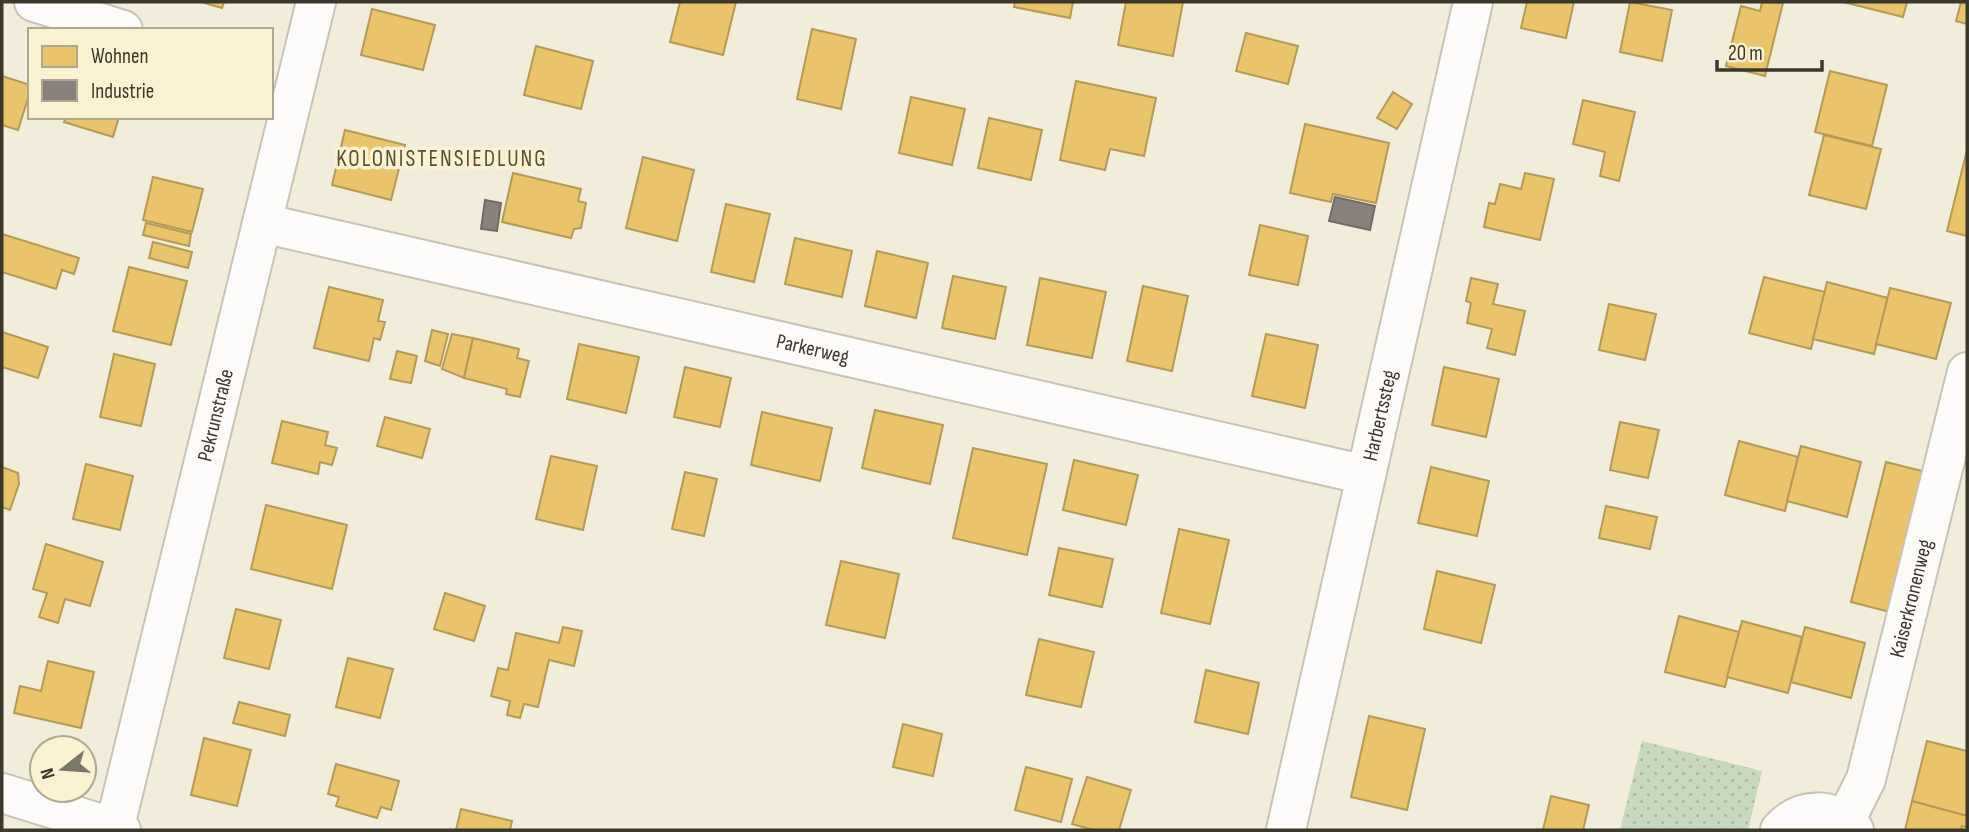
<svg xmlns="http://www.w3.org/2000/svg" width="1969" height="832" font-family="'Sofia Sans Condensed',sans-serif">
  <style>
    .park { fill: url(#park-dots) }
    .homes { fill: #e9c46a; stroke: #b59a57; stroke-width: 2 }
    .industry { fill: #8a817c; stroke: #726b64; stroke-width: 2 }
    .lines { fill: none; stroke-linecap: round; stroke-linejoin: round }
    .minor-casing { stroke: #c7c4b6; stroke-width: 42 }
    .minor { stroke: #fdfcfa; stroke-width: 38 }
    .labels { text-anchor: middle; stroke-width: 7; stroke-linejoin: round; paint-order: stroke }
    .street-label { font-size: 21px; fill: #3b382b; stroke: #fbf2d2 }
    .neighbourhood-label { font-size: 23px; letter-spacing: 2px; fill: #585136; stroke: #fbf2d2 }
  </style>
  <defs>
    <pattern id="park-dots" width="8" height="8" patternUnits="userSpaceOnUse" patternTransform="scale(1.75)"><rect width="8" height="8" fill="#c8d9bd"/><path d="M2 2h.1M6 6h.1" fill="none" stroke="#adbba3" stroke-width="1.8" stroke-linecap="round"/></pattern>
  </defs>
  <rect width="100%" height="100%" fill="#f2eddb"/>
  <path class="park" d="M1642 741 1762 771 1748 830H1620Z"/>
  <g class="homes">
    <path d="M201 2H224L222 8Z"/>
    <path d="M680 2H736L723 55 670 42Z"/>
    <path d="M1015 2H1073L1070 18 1014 7Z"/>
    <path d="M1126 2H1183L1173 56 1118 45Z"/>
    <path d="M1527 2H1574L1566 38 1521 28Z"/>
    <path d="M1630 2 1672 10 1662 61 1620 52Z"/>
    <path d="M1762 2 1783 3 1765 76 1726 66 1741 6 1760 11Z"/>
    <path d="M1843 2H1907L1903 17Z"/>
    <path d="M1961 2H1967V24L1956 21Z"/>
    <path d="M372 9 435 25 423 70 361 55Z"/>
    <path d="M812 29 856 39 841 109 797 99Z"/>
    <path d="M1246 33 1298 46 1288 84 1236 71Z"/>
    <path d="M536 46 593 61 581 109 524 95Z"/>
    <path d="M1830 71 1887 85 1872 146 1815 132Z"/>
    <path d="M2 76 30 85V92L18 130 2 125Z"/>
    <path d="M1076 81 1156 98 1144 156 1110 149 1105 170 1060 160Z"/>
    <path d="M1393 92 1412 104 1397 129 1377 118Z"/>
    <path d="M911 97 965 109 952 165 899 153Z"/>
    <path d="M1583 100 1635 112 1619 181 1600 176 1605 152 1573 144Z"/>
    <path d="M66 117H119L113 137 64 122Z"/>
    <path d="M989 118 1042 130 1031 180 978 168Z"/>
    <path d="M1305 124 1389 143 1376 203 1333 194 1331 202 1290 193Z"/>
    <path d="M345 130 405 145 391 200 332 185Z"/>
    <path d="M1824 135 1881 149 1866 209 1809 195Z"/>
    <path d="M1967 150V236L1947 231Z"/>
    <path d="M643 157 694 170 677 241 626 228Z"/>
    <path d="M513 173 581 189 578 201 586 203 581 228 574 229 571 238 502 222Z"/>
    <path d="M1525 173 1554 179 1540 240 1484 227 1489 203 1495 204 1500 184 1521 189Z"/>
    <path d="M153 177 203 189 192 232 143 220Z"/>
    <path d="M726 204 770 214 754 282 711 272Z"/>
    <path d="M146 223 191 234 189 246 143 235Z"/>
    <path d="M1260 225 1308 236 1298 285 1249 275Z"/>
    <path d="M2 234 79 258 74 274 62 270 56 289 2 272Z"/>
    <path d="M795 238 852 251 842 297 785 284Z"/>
    <path d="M153 242 192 252 188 268 149 258Z"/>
    <path d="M877 251 928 263 916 318 865 306Z"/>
    <path d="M129 267 187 281 171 345 113 331Z"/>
    <path d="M953 276 1006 287 995 339 942 328Z"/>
    <path d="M1764 277 1825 292 1811 349 1749 333Z"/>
    <path d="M1040 278 1106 292 1092 358 1027 345Z"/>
    <path d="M1471 278 1498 284 1493 304 1525 311 1515 355 1487 348 1492 329 1467 323 1471 303 1466 301Z"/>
    <path d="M1827 282 1888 298 1874 354 1813 339Z"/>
    <path d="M1143 286 1188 296 1172 371 1127 361Z"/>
    <path d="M329 287 383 300 378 321 385 322 380 340 374 338 369 361 314 348Z"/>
    <path d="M1890 288 1951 303 1936 359 1876 344Z"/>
    <path d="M1609 304 1656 314 1645 360 1599 350Z"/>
    <path d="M432 330 448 334 440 366 425 361Z"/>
    <path d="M2 332 48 347 38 378 2 367Z"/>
    <path d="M452 334 473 338 464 378 442 369Z"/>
    <path d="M1266 334 1318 345 1305 408 1252 396Z"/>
    <path d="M473 338 519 349 517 358 529 361 520 397 506 394 507 389 464 378Z"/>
    <path d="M579 344 639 357 626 413 567 399Z"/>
    <path d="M397 351 417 356 411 383 390 379Z"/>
    <path d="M114 354 155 364 141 426 100 417Z"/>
    <path d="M685 367 731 378 720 427 674 417Z"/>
    <path d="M1444 367 1499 379 1486 437 1432 425Z"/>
    <path d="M875 410 943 425 930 484 862 468Z"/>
    <path d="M762 412 832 428 820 481 751 465Z"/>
    <path d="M385 417 430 429 422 458 377 446Z"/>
    <path d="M282 421 328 432 325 445 337 448 332 465 320 462 318 474 272 463Z"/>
    <path d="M1620 422 1659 430 1648 478 1610 470Z"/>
    <path d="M1739 441 1798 457 1785 511 1725 495Z"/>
    <path d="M1801 446 1861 462 1847 517 1787 501Z"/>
    <path d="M973 448 1047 464 1027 555 953 538Z"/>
    <path d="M551 456 597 466 583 530 536 519Z"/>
    <path d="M1074 460 1138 475 1126 525 1063 510Z"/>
    <path d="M1886 462 1926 472 1890 612 1851 602Z"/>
    <path d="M86 464 133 476 120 530 73 519Z"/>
    <path d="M2 467 18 473 19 484 10 510 2 507Z"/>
    <path d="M1431 467 1489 481 1477 536 1418 523Z"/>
    <path d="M685 472 717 479 704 536 672 529Z"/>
    <path d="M266 505 347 525 332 589 251 569Z"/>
    <path d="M1606 506 1657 517 1650 549 1599 538Z"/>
    <path d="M1179 529 1229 540 1210 624 1161 613Z"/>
    <path d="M46 544 103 562 90 606 65 599 58 623 39 617 47 593 33 589Z"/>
    <path d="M1059 548 1113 559 1102 607 1049 595Z"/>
    <path d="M841 561 899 574 885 638 826 625Z"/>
    <path d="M1437 571 1495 585 1481 643 1424 629Z"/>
    <path d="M445 593 485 606 474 641 434 629Z"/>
    <path d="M236 609 281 620 269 669 224 658Z"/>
    <path d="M1679 616 1739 632 1725 687 1665 672Z"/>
    <path d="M1742 621 1802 637 1788 693 1727 677Z"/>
    <path d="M563 627 582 631 574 666 549 660 538 707 524 704 520 718 507 715 510 701 491 696 498 668 508 670 516 633 559 643Z"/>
    <path d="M1805 627 1865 643 1851 698 1791 682Z"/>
    <path d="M1039 639 1094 652 1081 707 1026 695Z"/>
    <path d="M348 658 393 669 380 718 336 707Z"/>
    <path d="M48 661 94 672 81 728 14 713 20 686 41 691Z"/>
    <path d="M1206 670 1259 683 1248 734 1195 722Z"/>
    <path d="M239 702 290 715 285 736 233 723Z"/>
    <path d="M1369 716 1425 729 1407 810 1351 797Z"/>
    <path d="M903 724 942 734 933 776 893 767Z"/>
    <path d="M204 738 251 750 237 806 191 795Z"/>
    <path d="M1927 741 1967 751V816L1912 801Z"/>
    <path d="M336 764 399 781 391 810 381 807 377 818 336 806 339 797 328 794Z"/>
    <path d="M1026 767 1072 779 1061 822 1015 810Z"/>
    <path d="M1087 777 1131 790 1119 830H1094L1072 824Z"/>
    <path d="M1551 796 1589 805 1583 830H1543Z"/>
    <path d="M1912 801 1967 816V827L1962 826 1961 830H1905Z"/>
    <path d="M461 809 512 821 510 830H456Z"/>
  </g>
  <g class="industry">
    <path d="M1335 197 1375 206 1370 230 1329 221Z"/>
    <path d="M485 200 501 203 497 231 481 229Z"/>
  </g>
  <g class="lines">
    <g class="minor-casing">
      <g id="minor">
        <path d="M34 2 123 30"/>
        <path id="s1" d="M262 223 1366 475"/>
        <path d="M2 793 121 830"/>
        <path id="s2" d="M1845 821 1866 779 1967 372"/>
        <path id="s3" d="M114 830 316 2"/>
        <path id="s4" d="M1286 830 1473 2"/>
        <path d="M1780 830C1801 807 1832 806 1854 830"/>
      </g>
    </g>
    <use href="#minor" class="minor"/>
  </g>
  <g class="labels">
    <g class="street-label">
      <text dy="7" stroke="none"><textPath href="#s1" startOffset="565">Parkerweg</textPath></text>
      <text dy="7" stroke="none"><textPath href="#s3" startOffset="427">Pekrunstraße</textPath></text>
      <text dy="7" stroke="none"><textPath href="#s4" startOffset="425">Harbertssteg</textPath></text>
      <text dy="7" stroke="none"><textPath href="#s2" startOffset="233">Kaiserkronenweg</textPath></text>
    </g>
    <g class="neighbourhood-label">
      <text x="442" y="166">KOLONISTENSIEDLUNG</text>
    </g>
  </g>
  <rect width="1969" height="832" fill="none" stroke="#3b382b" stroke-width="7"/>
  <rect x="28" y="28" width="245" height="91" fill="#fbf2d2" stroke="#aea88f" stroke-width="2"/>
  <rect x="42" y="46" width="35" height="21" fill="#e9c46a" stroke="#aea88f" stroke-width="2"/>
  <text x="91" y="63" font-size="21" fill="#3b382b">Wohnen</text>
  <rect x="42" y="80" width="35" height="21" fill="#8a817c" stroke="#aea88f" stroke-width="2"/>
  <text x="91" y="98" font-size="21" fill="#3b382b">Industrie</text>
  <g transform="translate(63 769) rotate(253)"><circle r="33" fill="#fbf2d2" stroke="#aea88f" stroke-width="2"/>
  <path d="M0-5L12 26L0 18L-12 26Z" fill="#7b7769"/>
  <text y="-10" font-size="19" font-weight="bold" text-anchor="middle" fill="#3b382b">N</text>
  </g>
  <path d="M1717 60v10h105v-10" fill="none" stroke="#3b382b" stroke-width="3.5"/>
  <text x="1728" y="60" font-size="21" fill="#3b382b" stroke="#fbf2d2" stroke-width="5" paint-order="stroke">20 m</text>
</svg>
